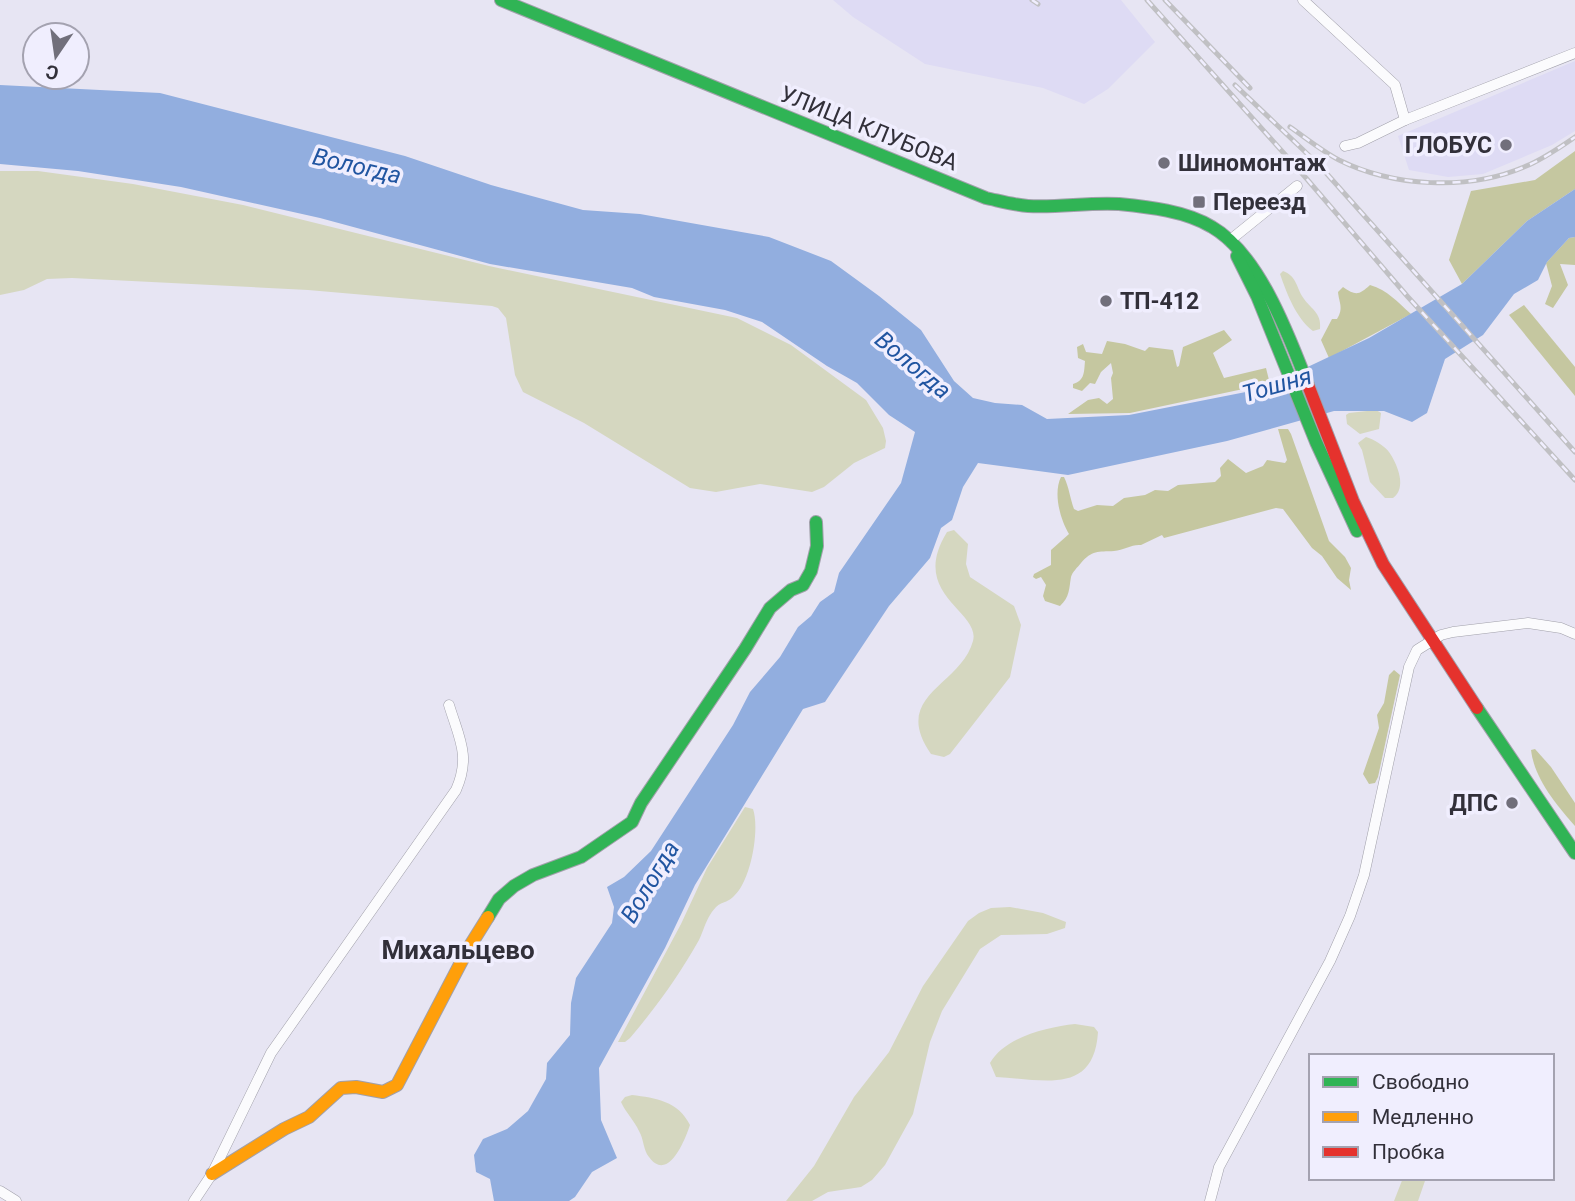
<svg xmlns="http://www.w3.org/2000/svg" width="1575" height="1201" font-family="Roboto,sans-serif">
  <style>
    .built { fill: #dedbf4 }
    .green { fill: #d5d7c0 }
    .forest { fill: #c5c7a0 }
    .water { fill: #92aedf }
    .lines { fill: none; stroke-linecap: round; stroke-linejoin: round }
    .street-casing { stroke: #a1a0aa; stroke-width: 11 }
    .fast-casing { stroke: #a1a0aa; stroke-width: 14 }
    .slow-casing { stroke: #a1a0aa; stroke-width: 14 }
    .jam-casing { stroke: #a1a0aa; stroke-width: 14 }
    .street { stroke: #fbfbfd; stroke-width: 10 }
    .fast { stroke: #30b455; stroke-width: 12 }
    .slow { stroke: #ff9f0a; stroke-width: 12 }
    .jam { stroke: #e5322d; stroke-width: 12 }
    .rail-casing { stroke: #c0c0c3; stroke-width: 5 }
    .rail { stroke: #f0eefe; stroke-width: 2.5; stroke-dasharray: 8; stroke-linecap: butt }
    .poi-dot { fill: #716f7b; stroke: #f0eefe; stroke-width: 2.5 }
    .labels { text-anchor: middle; stroke-width: 7; stroke-linejoin: round; paint-order: stroke }
    .street-label { font-size: 23px; fill: #32303a; stroke: #f0eefe }
    .poi-label { font-size: 23px; font-weight: bold; fill: #32303a; stroke: #f0eefe; text-anchor: start }
    .water-label { font-size: 24px; font-style: italic; fill: #2155a1; stroke: #f0eefe }
    .quarter-label { font-size: 26px; font-weight: bold; fill: #32303a; stroke: #f0eefe }
  </style>
  <rect width="100%" height="100%" fill="#e7e5f3"/>
  <g class="built">
    <path d="M833 0H1121L1155 42 1108 89 1084 104 1043 88 925 64 853 17Z"/>
    <path d="M1575 61V131L1552 145 1483 174 1448 177 1409 170 1398 136Z"/>
  </g>
  <g class="green">
    <path d="M0 171H38L133 184 243 205 489 266 737 318 791 345 866 400 883 428 886 441 885 448 854 463 824 487 812 492 760 484 716 492 690 488 584 423 523 392 515 375 506 318 498 308 492 306 308 290 72 278 47 279 24 290 0 295Z"/>
    <path d="M1283 271C1296 276 1296 285 1302 296 1310 309 1322 312 1320 329L1313 331C1296 318 1287 294 1280 274Z"/>
    <path d="M1376 410 1381 413 1379 429 1360 434 1347 424 1346 415 1349 413Z"/>
    <path d="M1366 437C1373 439 1385 446 1389 452 1398 465 1407 488 1393 498H1385L1370 482 1362 450 1358 443Z"/>
    <path d="M954 530 968 544 966 564 970 577 1014 606 1021 625 1010 677 950 754 944 757 931 754C890 695 961 686 973 641 981 611 908 595 947 532Z"/>
    <path d="M745 807 753 809C760 829 751 881 734 896 724 906 721 898 710 915 705 923 703 932 699 940 678 977 657 1006 630 1038L625 1042H618L681 924 707 868Z"/>
    <path d="M1010 907 1043 913 1066 922 1065 928 1047 934 1001 935 980 949 942 1011 930 1042 913 1114 885 1165 872 1180 861 1187 828 1192 812 1201H786L814 1166 854 1097 889 1052 923 986 968 921 979 913 991 908Z"/>
    <path d="M1075 1024 1094 1027 1098 1032C1094 1096 1043 1079 996 1077L990 1063C1005 1037 1047 1027 1075 1024Z"/>
    <path d="M632 1095C656 1098 678 1101 690 1125 685 1140 668 1183 649 1157 643 1150 644 1139 639 1131 634 1120 626 1113 621 1102L625 1097Z"/>
    <path d="M1403 1178H1426L1418 1201H1394Z"/>
  </g>
  <g class="forest">
    <path d="M1575 151V189L1527 221 1462 284 1449 260 1471 191 1535 180Z"/>
    <path d="M1575 237V265L1560 264 1568 285 1553 308 1545 304 1552 286 1546 263 1569 238Z"/>
    <path d="M1370 285C1388 290 1397 302 1411 314L1329 358 1321 340 1332 319H1337C1344 308 1339 303 1338 292L1343 287C1356 296 1359 295 1370 285Z"/>
    <path d="M1524 305 1575 367V396L1509 315Z"/>
    <path d="M1224 330 1232 340 1213 353 1224 378 1266 368 1269 380 1248 388 1130 413 1068 414 1088 400 1099 398 1107 404 1113 399 1111 378 1113 373 1111 363 1101 372 1095 384 1090 383 1082 391 1073 388V384C1085 381 1084 371 1085 361L1078 358 1077 347 1083 344 1086 352 1102 354 1107 341 1125 344 1145 351 1149 347 1173 350 1177 367 1179 366 1183 347Z"/>
    <path d="M1278 429H1288L1291 434 1329 541 1345 557 1351 568 1349 580 1351 590 1337 578 1322 556 1312 548 1283 509 1276 508 1164 538 1162 535 1141 545C1132 544 1124 550 1114 551 1098 552 1092 550 1081 563 1078 567 1072 572 1071 577 1069 588 1070 597 1060 606L1045 601 1043 596 1046 585 1041 577 1036 579 1033 577 1034 574 1051 565V550L1069 534C1060 519 1053 493 1061 477H1064C1069 487 1070 498 1074 509L1078 511 1097 505 1113 506 1124 498 1145 495 1155 490 1168 491 1178 485 1215 482 1221 476 1220 468 1228 459 1246 473 1263 466 1267 460 1285 463 1287 460Z"/>
    <path d="M1394 670 1400 675 1378 777 1375 783 1369 784 1363 774 1379 728 1377 715 1384 703 1389 675Z"/>
    <path d="M1535 749 1551 767 1575 803V826C1557 806 1534 778 1531 750Z"/>
  </g>
  <path class="water" d="M0 85 160 93 405 156 491 185 583 210 640 214 769 237 831 261 879 296 921 330 954 381 973 398 995 403 1022 405 1047 419 1129 415 1261 389 1369 338 1462 284 1527 221 1575 189V237L1569 238 1547 262 1538 280 1514 294 1483 335 1445 359 1427 413 1412 422 1384 411H1334L1227 441 1068 475 978 463 963 487 952 520 941 528 930 558 889 606 825 702 803 709 695 885 665 948 599 1068 601 1120 617 1158 592 1172 575 1197 569 1201H494L490 1179 476 1172 474 1155 483 1139 507 1129 528 1111 546 1079 547 1063 570 1035 571 1003 576 978 612 923 614 907 607 887 624 877 651 851 733 725 750 692 780 657 798 627 811 616 820 602 834 592 839 573 901 483 915 432 889 415 857 383 827 366 762 322 725 310 654 297 632 288 490 264 320 218 181 187 78 171 0 164Z"/>
  <g class="lines">
    <g class="street-casing">
      <g id="street">
        <path d="M1303 0 1395 85 1405 120"/>
        <path d="M1345 146 1358 143 1405 120 1575 53"/>
        <path d="M1229 241 1297 186"/>
        <path d="M0 1191 16 1201"/>
        <path d="M194 1201 212 1174 271 1053 456 790C471 756 459 738 449 705"/>
        <path d="M1210 1201 1219 1167 1330 961 1350 916 1364 875 1409 667 1417 650 1441 635 1453 632 1528 623 1561 628 1575 634"/>
      </g>
    </g>
    <g class="fast-casing">
      <g id="fast">
        <path d="M501 0 986 198C1000 201 1014 205 1028 206 1058 208 1089 202 1119 204 1149 207 1186 211 1212 227 1259 254 1289 336 1308 385"/>
        <path d="M1237 256 1257 296 1316 442 1357 531"/>
        <path d="M1477 708 1575 853"/>
        <path d="M488 917 499 899 514 886 533 875 581 857 632 822 641 803 745 649 770 608 791 590 803 585 811 571 817 546 816 522"/>
      </g>
    </g>
    <g class="slow-casing">
      <path id="slow" d="M212 1174 284 1129 309 1117 341 1088 356 1087 383 1092 397 1085 468 949 488 917"/>
    </g>
    <g class="jam-casing">
      <path id="jam" d="M1308 385 1353 501 1383 564 1477 708"/>
    </g>
    <use href="#street" class="street"/>
    <use href="#fast" class="fast"/>
    <use href="#slow" class="slow"/>
    <use href="#jam" class="jam"/>
    <g class="rail-casing">
      <g id="rail">
        <path d="M1032 0 1038 4"/>
        <path d="M1147 0 1306 178 1408 297 1575 480"/>
        <path d="M1165 0 1250 88"/>
        <path d="M1235 85 1319 165 1575 452"/>
        <path d="M1290 127C1306 138 1322 151 1339 160 1393 187 1468 191 1524 167 1542 160 1559 148 1575 137"/>
      </g>
    </g>
    <use href="#rail" class="rail"/>
  </g>
  <g class="poi-dot">
    <circle cx="1506" cy="145" r="7"/>
    <circle cx="1164" cy="163" r="7"/>
    <rect x="1192" y="195" width="14" height="14" rx="3.5"/>
    <circle cx="1106" cy="301" r="7"/>
    <circle cx="1512" cy="803" r="7"/>
  </g>
  <g class="labels">
    <g class="street-label">
      <text transform="translate(869 128) rotate(22)" y="8">УЛИЦА КЛУБОВА</text>
    </g>
    <g class="poi-label">
      <text x="1492" y="153" text-anchor="end">ГЛОБУС</text>
      <text x="1178" y="171">Шиномонтаж</text>
      <text x="1213" y="210">Переезд</text>
      <text x="1120" y="309">ТП-412</text>
      <text x="1498" y="811" text-anchor="end">ДПС</text>
    </g>
    <g class="water-label">
      <text transform="translate(357 166) rotate(13)" y="8">Вологда</text>
      <text transform="translate(913 365) rotate(40)" y="8">Вологда</text>
      <text transform="translate(1277 385) rotate(-16)" y="8">Тошня</text>
      <text transform="translate(650 882) rotate(-59)" y="8">Вологда</text>
    </g>
    <g class="quarter-label">
      <text x="458" y="959">Михальцево</text>
    </g>
  </g>
  <rect x="1309" y="1054" width="245" height="126" fill="#f0eefe" stroke="#a4a2b0" stroke-width="2"/>
  <rect x="1323" y="1077" width="35" height="10" fill="#30b455" stroke="#a4a2b0" stroke-width="2"/>
  <text x="1372" y="1089" font-size="21" fill="#32303a">Свободно</text>
  <rect x="1323" y="1112" width="35" height="10" fill="#ff9f0a" stroke="#a4a2b0" stroke-width="2"/>
  <text x="1372" y="1124" font-size="21" fill="#32303a">Медленно</text>
  <rect x="1323" y="1147" width="35" height="10" fill="#e5322d" stroke="#a4a2b0" stroke-width="2"/>
  <text x="1372" y="1159" font-size="21" fill="#32303a">Пробка</text>
  <g transform="translate(56 56) rotate(193)"><circle r="33" fill="#f0eefe" stroke="#a4a2b0" stroke-width="2"/>
  <path d="M0-5L12 26L0 18L-12 26Z" fill="#716f7b"/>
  <text y="-10" font-size="19" font-weight="bold" text-anchor="middle" fill="#32303a">С</text>
  </g>
</svg>
